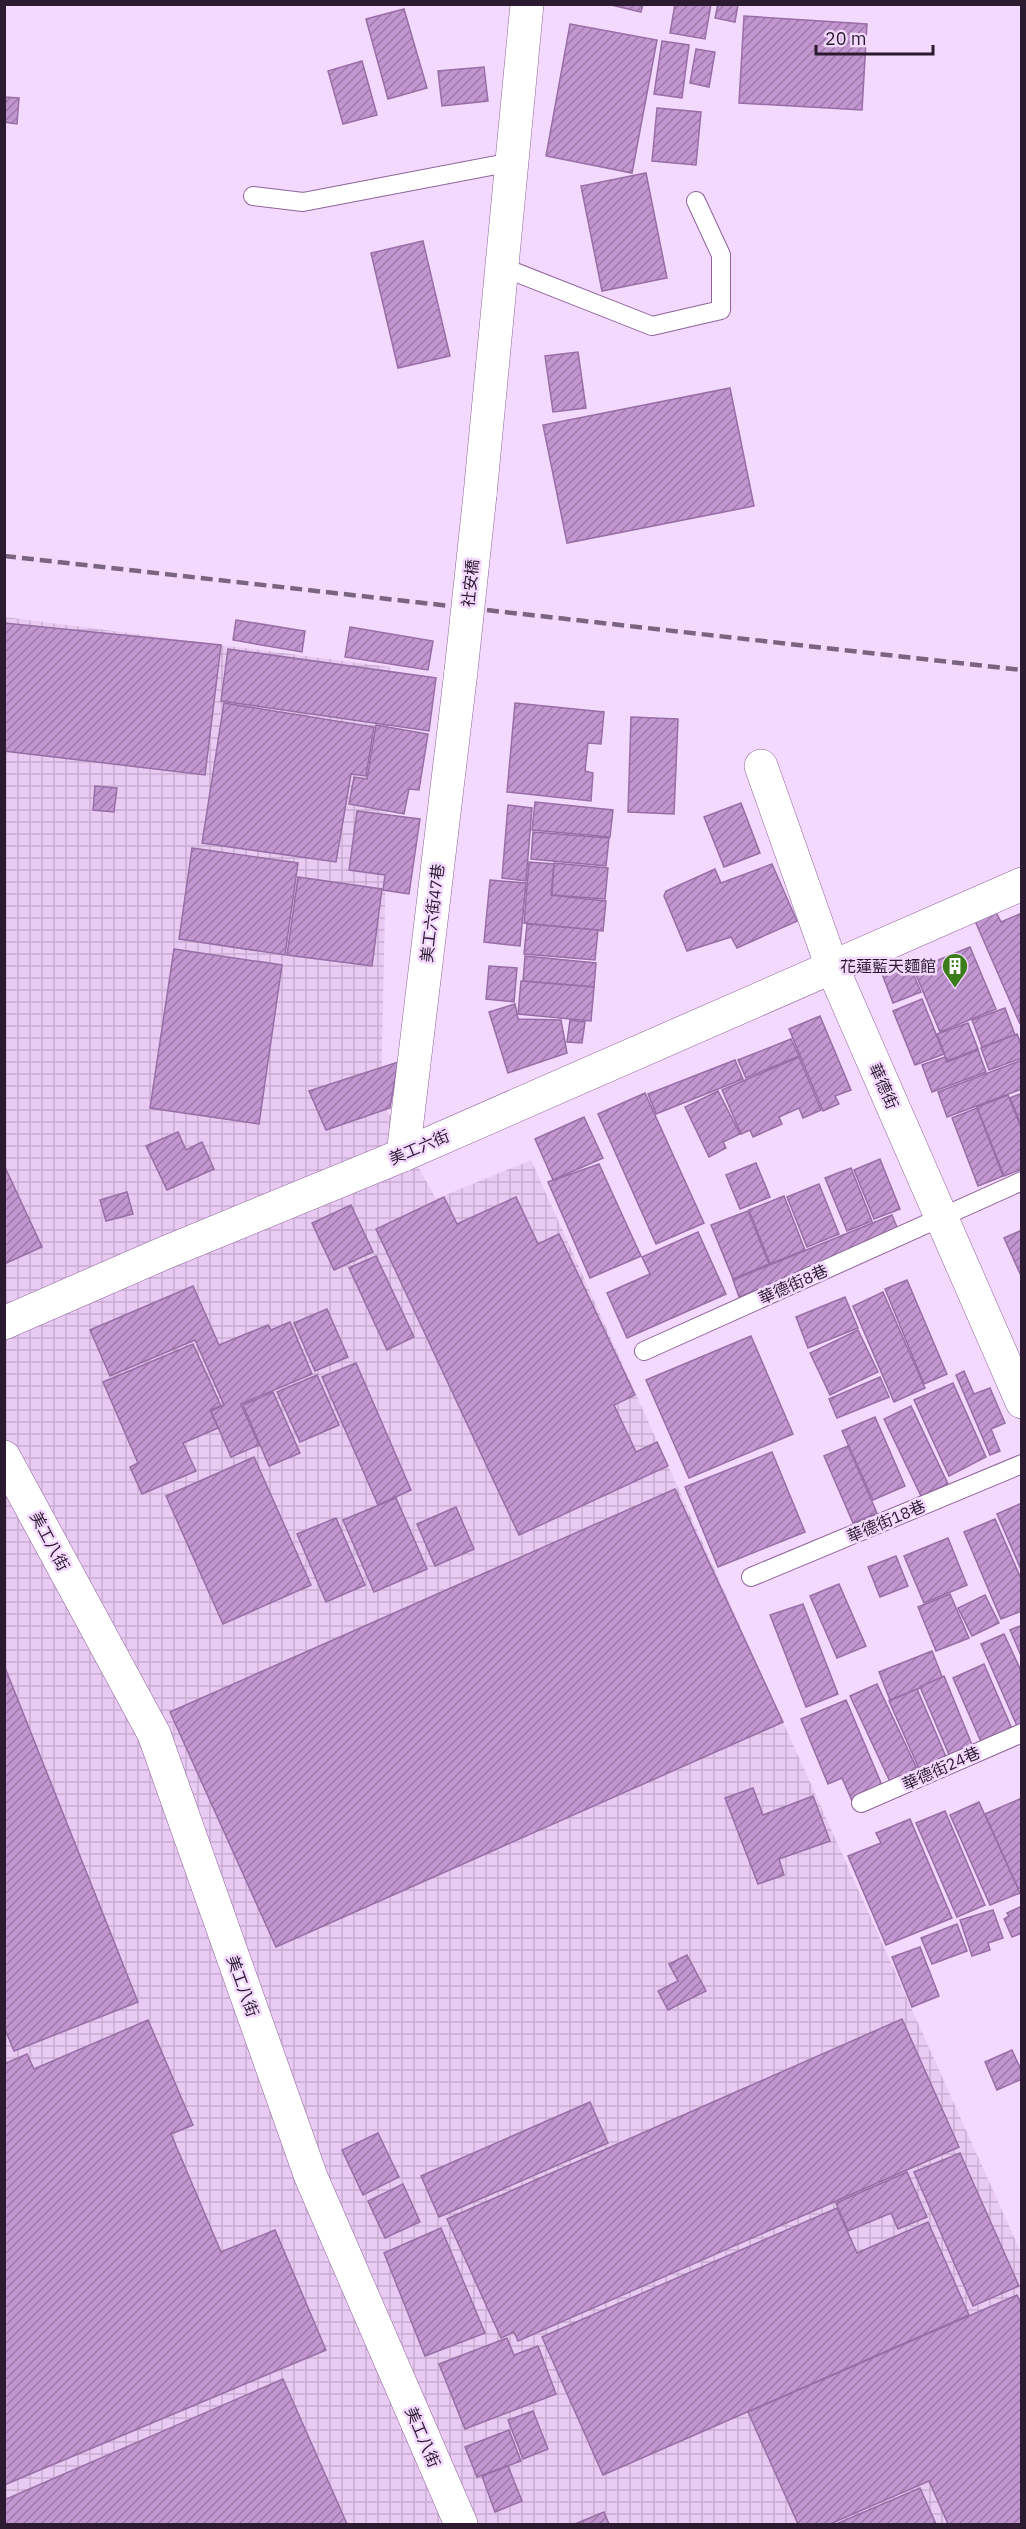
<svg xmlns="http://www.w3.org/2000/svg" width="1026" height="2529" font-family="'IBM Plex Sans','Noto Sans TC',sans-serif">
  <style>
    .industrial { fill: url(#industrial-grid) }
    .building { fill: url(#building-hatch); stroke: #986ea6; stroke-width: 1.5 }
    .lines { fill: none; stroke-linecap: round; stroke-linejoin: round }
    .service-casing { stroke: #8e649b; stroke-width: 20 }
    .minor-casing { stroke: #8e649b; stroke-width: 34 }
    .service { stroke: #fff; stroke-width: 18 }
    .minor { stroke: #fff; stroke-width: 33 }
    .rail { stroke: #7a6581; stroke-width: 4.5; stroke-dasharray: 12 6; stroke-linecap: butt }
    .minor-bridge-casing { stroke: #8e649b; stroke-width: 34; stroke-linecap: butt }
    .minor-bridge { stroke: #fff; stroke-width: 33 }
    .labels { text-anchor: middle; stroke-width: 5; stroke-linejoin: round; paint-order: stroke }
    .street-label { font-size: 16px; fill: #2b1a30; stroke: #f4d9fe }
    .poi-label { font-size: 16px; fill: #2b1a30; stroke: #f4d9fe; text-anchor: end }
  </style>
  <defs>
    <pattern id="industrial-grid" width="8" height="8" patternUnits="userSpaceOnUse" patternTransform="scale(1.5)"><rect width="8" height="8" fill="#e9caf3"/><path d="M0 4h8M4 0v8" fill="none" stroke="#c8add1"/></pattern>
    <pattern id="building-hatch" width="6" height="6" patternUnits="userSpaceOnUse" patternTransform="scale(1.5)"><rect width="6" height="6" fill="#c296d0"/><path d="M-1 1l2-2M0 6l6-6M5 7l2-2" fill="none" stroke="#9e7aa9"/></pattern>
  </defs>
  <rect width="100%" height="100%" fill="#f4d9fe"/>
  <path class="industrial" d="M5 617 390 667 381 1100 436 1199 531 1160 1022 2255 1021 2524H5Z"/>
  <g class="building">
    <path d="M607 4H643L641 12Z"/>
    <path d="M675 4H711L705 39 670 33Z"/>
    <path d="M718 4H738L735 22 715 18Z"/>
    <path d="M404 9 427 88 388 99 366 19Z"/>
    <path d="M744 16 867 24 862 110 739 103Z"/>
    <path d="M570 24 657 40 632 173 546 156Z"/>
    <path d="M662 41 689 45 682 98 654 94Z"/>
    <path d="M696 49 715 52 709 87 690 83Z"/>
    <path d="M362 61 377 115 343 124 328 71Z"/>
    <path d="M484 67 488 101 442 106 438 71Z"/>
    <path d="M4 97 19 98 17 124 4 122Z"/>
    <path d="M657 108 701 112 696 165 652 161Z"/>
    <path d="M646 173 667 278 602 291 581 186Z"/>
    <path d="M423 241 450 356 398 368 371 253Z"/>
    <path d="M578 352 586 408 553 412 545 356Z"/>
    <path d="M730 388 754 506 567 543 543 425Z"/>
    <path d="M236 620 305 631 302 652 233 640Z"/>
    <path d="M4 623 221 645 205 775 4 751Z"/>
    <path d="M350 627 433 641 428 670 345 657Z"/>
    <path d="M228 649 436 678 429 731 221 701Z"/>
    <path d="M224 703 374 727 366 776 351 774 336 862 202 843Z"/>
    <path d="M515 703 604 712 601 744 588 743 585 771 593 773 591 801 507 792Z"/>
    <path d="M631 717 678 719 674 814 628 812Z"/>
    <path d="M376 725 428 734 419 790 409 789 404 814 349 804 354 777 367 779Z"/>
    <path d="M95 786 117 788 114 812 93 810Z"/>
    <path d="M535 802 613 810 610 837 532 830Z"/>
    <path d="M741 803 760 853 724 867 704 817Z"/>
    <path d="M508 805 532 808 526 881 502 878Z"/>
    <path d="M357 811 420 819 409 894 383 890 385 875 349 870Z"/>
    <path d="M533 832 609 838 606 866 531 859Z"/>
    <path d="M192 848 298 863 285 955 179 939Z"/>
    <path d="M529 862 554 864 551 895 606 901 603 931 524 923Z"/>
    <path d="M554 863 608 868 605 899 552 895Z"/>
    <path d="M772 864 797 921 737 948 731 937 687 951 664 896 666 891 715 869 721 883Z"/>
    <path d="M298 877 382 889 372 966 287 955Z"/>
    <path d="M490 880 526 883 520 946 484 942Z"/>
    <path d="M996 912 1001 922 1022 913 1020 1024 975 921Z"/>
    <path d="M527 924 598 930 595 960 524 954Z"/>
    <path d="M970 947 996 1009 940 1032 914 970Z"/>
    <path d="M174 949 282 965 259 1124 150 1108Z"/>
    <path d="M525 956 596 963 594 987 523 981Z"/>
    <path d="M908 961 921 992 893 1003 881 971Z"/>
    <path d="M489 966 517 968 514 1002 486 999Z"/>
    <path d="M521 981 594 987 591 1021 518 1014Z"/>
    <path d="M922 999 944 1054 915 1065 893 1011Z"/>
    <path d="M515 1004 518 1019 561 1020 567 1053 508 1073 489 1012Z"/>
    <path d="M1005 1008 1015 1035 982 1047 972 1020Z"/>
    <path d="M820 1016 851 1090 835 1096 839 1104 823 1111 789 1029Z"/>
    <path d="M570 1020 585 1022 582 1043 567 1042Z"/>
    <path d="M968 1023 978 1049 947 1061 937 1034Z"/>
    <path d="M1017 1034 1022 1046V1058L989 1070 981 1048Z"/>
    <path d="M791 1039 799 1056 746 1078 738 1060Z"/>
    <path d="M978 1050 986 1072 932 1092 922 1065 945 1057 947 1062Z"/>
    <path d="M799 1057 821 1110 803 1118 799 1108 779 1117 782 1124 753 1137 750 1130 741 1134 722 1090Z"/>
    <path d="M735 1060 743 1079 656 1114 648 1094Z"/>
    <path d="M1022 1060V1089L947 1117 938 1092Z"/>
    <path d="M398 1062 390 1108 326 1130 309 1091Z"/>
    <path d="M718 1091 740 1134 723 1142 726 1148 709 1157 685 1107Z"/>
    <path d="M645 1093 704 1223 656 1244 598 1114Z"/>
    <path d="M1022 1093V1127L1010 1098Z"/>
    <path d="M1008 1095 1022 1130V1169L1004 1176 977 1107Z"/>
    <path d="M977 1108 1003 1176 978 1186 952 1118Z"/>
    <path d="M584 1117 603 1158 553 1180 535 1139Z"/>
    <path d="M178 1132 186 1150 202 1142 214 1169 167 1190 146 1146Z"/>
    <path d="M880 1159 900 1209 874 1219 854 1170Z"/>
    <path d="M756 1163 770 1197 740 1209 726 1175Z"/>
    <path d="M599 1164 641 1256 590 1278 548 1182Z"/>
    <path d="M4 1165 42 1247 4 1264Z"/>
    <path d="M851 1168 872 1221 847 1231 825 1178Z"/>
    <path d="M819 1184 839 1234 807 1247 787 1197Z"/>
    <path d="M127 1192 133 1214 106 1221 100 1200Z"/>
    <path d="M784 1196 805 1250 770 1264 749 1210Z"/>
    <path d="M444 1197 457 1224 516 1197 538 1244 559 1234 635 1395 614 1405 636 1452 657 1442 668 1466 519 1535 376 1229Z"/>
    <path d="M351 1205 373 1252 334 1270 312 1223Z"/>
    <path d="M748 1211 769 1264 733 1279 711 1225Z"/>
    <path d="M892 1215 899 1232 739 1297 733 1280Z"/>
    <path d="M1022 1230V1278L1004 1238Z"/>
    <path d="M698 1232 726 1294 627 1338 607 1293 650 1274 642 1257Z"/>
    <path d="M376 1256 414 1337 387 1350 349 1268Z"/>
    <path d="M907 1280 947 1374 924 1384 885 1289Z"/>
    <path d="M193 1286 219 1345 268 1325 271 1330 290 1322 312 1374 241 1404 259 1445 231 1457 211 1411 224 1405 195 1340 110 1376 90 1330Z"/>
    <path d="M883 1292 925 1388 894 1402 853 1306Z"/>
    <path d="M845 1297 858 1328 808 1348 796 1317Z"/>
    <path d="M327 1309 348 1357 315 1371 294 1323Z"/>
    <path d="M858 1330 878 1372 830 1395 810 1353Z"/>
    <path d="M751 1336 793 1434 689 1478 646 1380Z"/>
    <path d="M193 1344 221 1406 210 1410 218 1428 183 1443 196 1471 142 1494 130 1467 138 1463 103 1382Z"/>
    <path d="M356 1363 411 1490 378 1505 322 1377Z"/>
    <path d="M964 1371 974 1394 990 1388 1005 1423 991 1429 1000 1451 990 1455 956 1375Z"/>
    <path d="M317 1375 339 1425 300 1442 277 1392Z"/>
    <path d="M880 1377 889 1397 837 1418 829 1399Z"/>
    <path d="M953 1383 986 1457 949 1476 914 1400Z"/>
    <path d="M273 1392 300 1453 269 1466 243 1405Z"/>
    <path d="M911 1406 948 1484 921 1496 884 1419Z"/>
    <path d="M875 1417 905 1486 873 1500 842 1431Z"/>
    <path d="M848 1446 877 1513 853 1523 824 1456Z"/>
    <path d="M772 1452 805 1532 718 1567 685 1487Z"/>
    <path d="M254 1457 311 1585 223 1624 166 1496Z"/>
    <path d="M675 1489 783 1722 276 1947 170 1712Z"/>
    <path d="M396 1498 427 1569 374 1592 343 1520Z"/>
    <path d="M1022 1503V1572L997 1514Z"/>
    <path d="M456 1507 474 1549 435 1566 417 1524Z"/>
    <path d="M336 1518 365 1585 326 1602 297 1534Z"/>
    <path d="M995 1519 1022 1581V1611L1001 1619 964 1532Z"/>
    <path d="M948 1538 967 1585 924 1603 904 1556Z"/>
    <path d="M896 1556 908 1586 880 1597 868 1567Z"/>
    <path d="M839 1584 866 1646 837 1658 810 1596Z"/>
    <path d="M950 1594 969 1638 936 1651 918 1607Z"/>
    <path d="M985 1595 999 1623 972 1636 958 1608Z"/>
    <path d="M803 1604 838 1694 806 1707 770 1615Z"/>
    <path d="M1022 1625V1658L1010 1630Z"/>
    <path d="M1004 1634 1022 1673V1724L1017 1726 981 1644Z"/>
    <path d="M932 1651 943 1679 890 1700 879 1672Z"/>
    <path d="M984 1664 1013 1731 982 1744 953 1678Z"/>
    <path d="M4 1665 138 2002 14 2051 4 2027Z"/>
    <path d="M944 1676 973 1747 950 1757 920 1687Z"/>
    <path d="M877 1684 919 1773 892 1786 850 1696Z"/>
    <path d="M917 1689 947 1759 920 1771 889 1701Z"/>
    <path d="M846 1700 884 1790 853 1803 842 1778 828 1784 801 1719Z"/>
    <path d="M753 1788 763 1815 813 1796 830 1841 779 1859 784 1875 758 1884 725 1798Z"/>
    <path d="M1022 1798V1887L1018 1889 985 1814Z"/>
    <path d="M979 1802 1020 1893 990 1905 950 1815Z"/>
    <path d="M945 1811 985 1905 957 1917 916 1823Z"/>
    <path d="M910 1819 952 1918 886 1945 848 1856 881 1843 876 1833Z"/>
    <path d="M1022 1906V1933L1012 1937 1004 1919 1009 1916 1007 1913Z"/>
    <path d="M993 1910 1003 1938 988 1943 990 1950 972 1956 960 1920Z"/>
    <path d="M957 1924 967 1951 932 1964 921 1938Z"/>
    <path d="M920 1947 939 1996 912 2007 892 1957Z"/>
    <path d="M687 1955 706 1991 668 2010 658 1991 678 1981 669 1964Z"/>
    <path d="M902 2019 959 2147 518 2341 514 2332 501 2338 447 2219Z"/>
    <path d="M148 2020 193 2125 171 2134 221 2252 275 2230 326 2350 4 2485V2064L27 2054 34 2069Z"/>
    <path d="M1012 2050 1022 2072V2079L997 2090 985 2062Z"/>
    <path d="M590 2102 608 2143 439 2217 421 2176Z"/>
    <path d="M378 2133 399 2177 363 2195 342 2150Z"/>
    <path d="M960 2153 1019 2286 973 2306 914 2172Z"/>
    <path d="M907 2172 927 2217 898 2229 891 2213 848 2231 836 2203Z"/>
    <path d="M403 2184 420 2222 385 2238 368 2201Z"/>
    <path d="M837 2208 857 2253 928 2222 969 2315 603 2475 542 2337Z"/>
    <path d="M441 2228 485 2333 425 2356 384 2253Z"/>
    <path d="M1017 2295 1022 2306V2524H948L929 2481 830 2524H798L748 2412Z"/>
    <path d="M507 2338 514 2355 538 2346 556 2394 465 2429 439 2364Z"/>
    <path d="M283 2379 347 2524H4V2500Z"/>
    <path d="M533 2411 548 2449 523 2459 508 2420Z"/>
    <path d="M509 2430 521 2461 477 2477 465 2447Z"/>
    <path d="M508 2466 522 2501 495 2512 482 2476Z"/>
    <path d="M920 2488 936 2524H836Z"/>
    <path d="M604 2512 609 2524H575Z"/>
  </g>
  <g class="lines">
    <g class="service-casing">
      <g id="service">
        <path d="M253 196 303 202 512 162"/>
        <path d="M502 267 652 326 721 310V255L696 201"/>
        <path d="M644 1351 1022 1181"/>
        <path d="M751 1577 1022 1464"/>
        <path d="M861 1803 1022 1733"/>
      </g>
    </g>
    <g class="minor-casing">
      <g id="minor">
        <path d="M480 495 527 4"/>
        <path d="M761 766 832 967 1022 1402"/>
        <path d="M403 1155 461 671"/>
        <path d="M4 1323 162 1254 403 1155 1022 884"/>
        <path d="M4 1457 154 1734 311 2177 461 2524"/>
      </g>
    </g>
    <use href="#service" class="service"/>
    <use href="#minor" class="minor"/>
    <path class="rail" d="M4 556 1022 670"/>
    <g class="minor-bridge-casing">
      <path id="minor-bridge" d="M461 671 480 495"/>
    </g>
    <use href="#minor-bridge" class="minor-bridge"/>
  </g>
  <defs>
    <g id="building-pin" transform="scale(1.35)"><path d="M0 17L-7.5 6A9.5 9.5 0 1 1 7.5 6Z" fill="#3b7c1b" stroke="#f4d9fe"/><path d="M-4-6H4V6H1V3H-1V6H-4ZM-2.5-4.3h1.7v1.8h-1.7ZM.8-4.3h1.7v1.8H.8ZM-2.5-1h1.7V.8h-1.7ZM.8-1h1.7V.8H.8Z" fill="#fff"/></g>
  </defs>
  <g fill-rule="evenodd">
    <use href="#building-pin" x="955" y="966"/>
  </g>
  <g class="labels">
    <g class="street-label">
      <text transform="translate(470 583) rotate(-84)" y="6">社安橋</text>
      <text transform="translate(432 913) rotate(-83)" y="6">美工六街47巷</text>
      <text transform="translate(884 1086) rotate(66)" y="6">華德街</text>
      <text transform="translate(419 1147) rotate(-23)" y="6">美工六街</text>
      <text transform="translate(793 1284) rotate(-24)" y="6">華德街8巷</text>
      <text transform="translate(886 1521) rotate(-23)" y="6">華德街18巷</text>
      <text transform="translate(50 1541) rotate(62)" y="6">美工八街</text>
      <text transform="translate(941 1768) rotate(-24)" y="6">華德街24巷</text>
      <text transform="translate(243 1986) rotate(70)" y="6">美工八街</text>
      <text transform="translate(423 2437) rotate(67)" y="6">美工八街</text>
    </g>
    <g class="poi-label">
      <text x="936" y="972">花蓮藍天麵館</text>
    </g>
  </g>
  <rect width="1026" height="2529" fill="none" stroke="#2b1a30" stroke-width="12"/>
  <path d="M816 45v9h117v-9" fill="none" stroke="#2b1a30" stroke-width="3"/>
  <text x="825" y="45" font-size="18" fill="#2b1a30" stroke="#f4d9fe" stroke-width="4.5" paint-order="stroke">20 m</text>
</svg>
